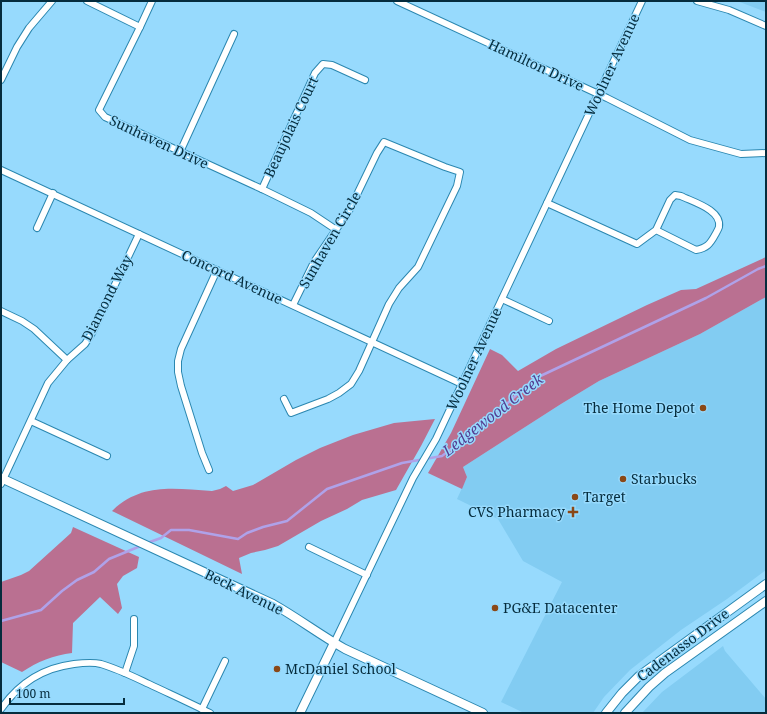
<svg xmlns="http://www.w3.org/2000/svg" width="767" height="714" font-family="'Noto Serif',serif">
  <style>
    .built { fill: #82ccf2 }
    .forest { fill: #ba7091 }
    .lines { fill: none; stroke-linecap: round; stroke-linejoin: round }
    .stream { stroke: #afa2e9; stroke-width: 2.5 }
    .minor-casing { stroke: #2b87b0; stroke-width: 8 }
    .tertiary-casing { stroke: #2b87b0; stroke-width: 10 }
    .minor { stroke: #fff; stroke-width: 6 }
    .tertiary { stroke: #fff; stroke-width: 8 }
    .poi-dot { fill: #8a4817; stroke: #97dafd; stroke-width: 1.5 }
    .labels { text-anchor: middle; stroke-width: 3; stroke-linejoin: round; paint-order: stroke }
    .street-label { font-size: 14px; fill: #052c3d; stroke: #97dafd }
    .poi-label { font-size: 14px; fill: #052c3d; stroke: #97dafd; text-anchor: start }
    .water-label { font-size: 15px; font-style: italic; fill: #543e92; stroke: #97dafd }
  </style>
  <rect width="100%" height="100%" fill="#97dafd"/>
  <g class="built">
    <path d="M737 1H766V12Z"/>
    <path d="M766 297V570L727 599 681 630 630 670 604 697 593 713H524L501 702 562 582 523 561 498 519 457 499 467 477 463 467 561 404 599 381 700 334Z"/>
    <path d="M723 646 725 651 766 699V713H642L662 692Z"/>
  </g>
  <g class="forest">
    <path d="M766 257V297L700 334 599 381 561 404 463 467 467 477 462 489 428 473 451 433 490 349 502 355 518 371 556 349 647 305 681 290 696 289Z"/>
    <path d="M435 419 421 446 396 490 362 500 347 509 321 521 278 546 265 550 251 553 239 558 242 574 112 511C142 482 175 489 212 491L220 489 226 486 233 491 253 485 296 460 320 448 353 435 394 423Z"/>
    <path d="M73 527 139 557 137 568 123 576 117 584 122 608 118 614 100 597 73 623 72 653C54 655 37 662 22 672L1 662V582L21 575 29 571 71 533Z"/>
  </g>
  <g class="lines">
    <g class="stream">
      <path d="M147 543 161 538 171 530H189L238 539 247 533 263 527 287 521 327 489 402 463 442 456 487 422 534 379 706 298 758 269 766 266"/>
      <path d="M1 621 41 610 62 591 77 580 94 572 109 559 143 545"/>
    </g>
    <g class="minor-casing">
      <g id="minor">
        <path d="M87 1 140 27 99 110 105 117 262 189 311 213 335 229"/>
        <path d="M397 1 607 98 690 140 741 154 766 153"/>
        <path d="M697 1 729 10 766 26"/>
        <path d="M140 27 152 1"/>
        <path d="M1 80 17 47 29 28 52 1"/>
        <path d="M180 152 234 34"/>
        <path d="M1 170 462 384"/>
        <path d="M262 189 315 73 323 64 332 65 365 80"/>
        <path d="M547 203 637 244 656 230 696 250C707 248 710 244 715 235 716 233 718 230 719 227 722 210 693 202 681 196L675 195 670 200 656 230"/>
        <path d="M37 228 53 193"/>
        <path d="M502 299 549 321"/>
        <path d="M1 311 22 321 34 329 67 360"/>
        <path d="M284 399 291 413 328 399 339 393 351 384 359 371 389 304 399 288 418 267 457 186 460 172 445 167 384 142 377 153 350 209 314 262 293 305"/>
        <path d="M31 421 107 456"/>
        <path d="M209 470 202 453 181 386 178 372V361L181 349 217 270"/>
        <path d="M1 484 48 383 67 360 85 344 92 333 139 234"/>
        <path d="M309 547 367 575"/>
        <path d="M334 643 413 478 436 439 642 1"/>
        <path d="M125 673 134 646V619"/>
        <path d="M1 709C19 683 42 668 74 664 82 663 93 662 101 664 118 669 134 677 149 684 170 694 190 703 210 713"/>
        <path d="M202 709 225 661"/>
      </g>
    </g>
    <g class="tertiary-casing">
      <g id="tertiary">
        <path d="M1 478 273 604C298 618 320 635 345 649L483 713"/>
        <path d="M300 713 334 643"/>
        <path d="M606 713 622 693 639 676 766 584"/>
        <path d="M625 713 649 687 665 673 766 601"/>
      </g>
    </g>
    <use href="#minor" class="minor"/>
    <use href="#tertiary" class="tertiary"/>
  </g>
  <g class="poi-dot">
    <circle cx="703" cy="408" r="4"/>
    <circle cx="623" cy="479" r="4"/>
    <circle cx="575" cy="497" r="4"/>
    <path d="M571 506h4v4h4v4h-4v4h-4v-4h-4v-4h4z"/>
    <circle cx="495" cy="608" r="4"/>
    <circle cx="277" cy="669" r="4"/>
  </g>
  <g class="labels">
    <g class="street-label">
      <text transform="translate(536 65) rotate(25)" y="5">Hamilton Drive</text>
      <text transform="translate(612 65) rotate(-65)" y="5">Woolner Avenue</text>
      <text transform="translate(291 127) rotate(-65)" y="5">Beaujolais Court</text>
      <text transform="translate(159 142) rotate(25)" y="5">Sunhaven Drive</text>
      <text transform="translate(330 240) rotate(-60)" y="5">Sunhaven Circle</text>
      <text transform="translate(232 277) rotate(25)" y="5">Concord Avenue</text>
      <text transform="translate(107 298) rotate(-63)" y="5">Diamond Way</text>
      <text transform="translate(474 359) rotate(-65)" y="5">Woolner Avenue</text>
      <text transform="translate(244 592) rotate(26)" y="5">Beck Avenue</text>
      <text transform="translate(683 645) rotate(-37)" y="5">Cadenasso Drive</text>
    </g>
    <g class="poi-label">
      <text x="695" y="413" text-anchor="end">The Home Depot</text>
      <text x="631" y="484">Starbucks</text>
      <text x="583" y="502">Target</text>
      <text x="565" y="517" text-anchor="end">CVS Pharmacy</text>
      <text x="503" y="613">PG&amp;E Datacenter</text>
      <text x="285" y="674">McDaniel School</text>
    </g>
    <g class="water-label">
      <text transform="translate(493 415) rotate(-38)" y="5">Ledgewood Creek</text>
    </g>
  </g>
  <rect width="767" height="714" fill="none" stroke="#052c3d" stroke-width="4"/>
  <path d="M10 698v6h114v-6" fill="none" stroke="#052c3d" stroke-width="2"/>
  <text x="16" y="698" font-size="12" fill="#052c3d" stroke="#97dafd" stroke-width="3" paint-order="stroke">100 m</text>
</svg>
